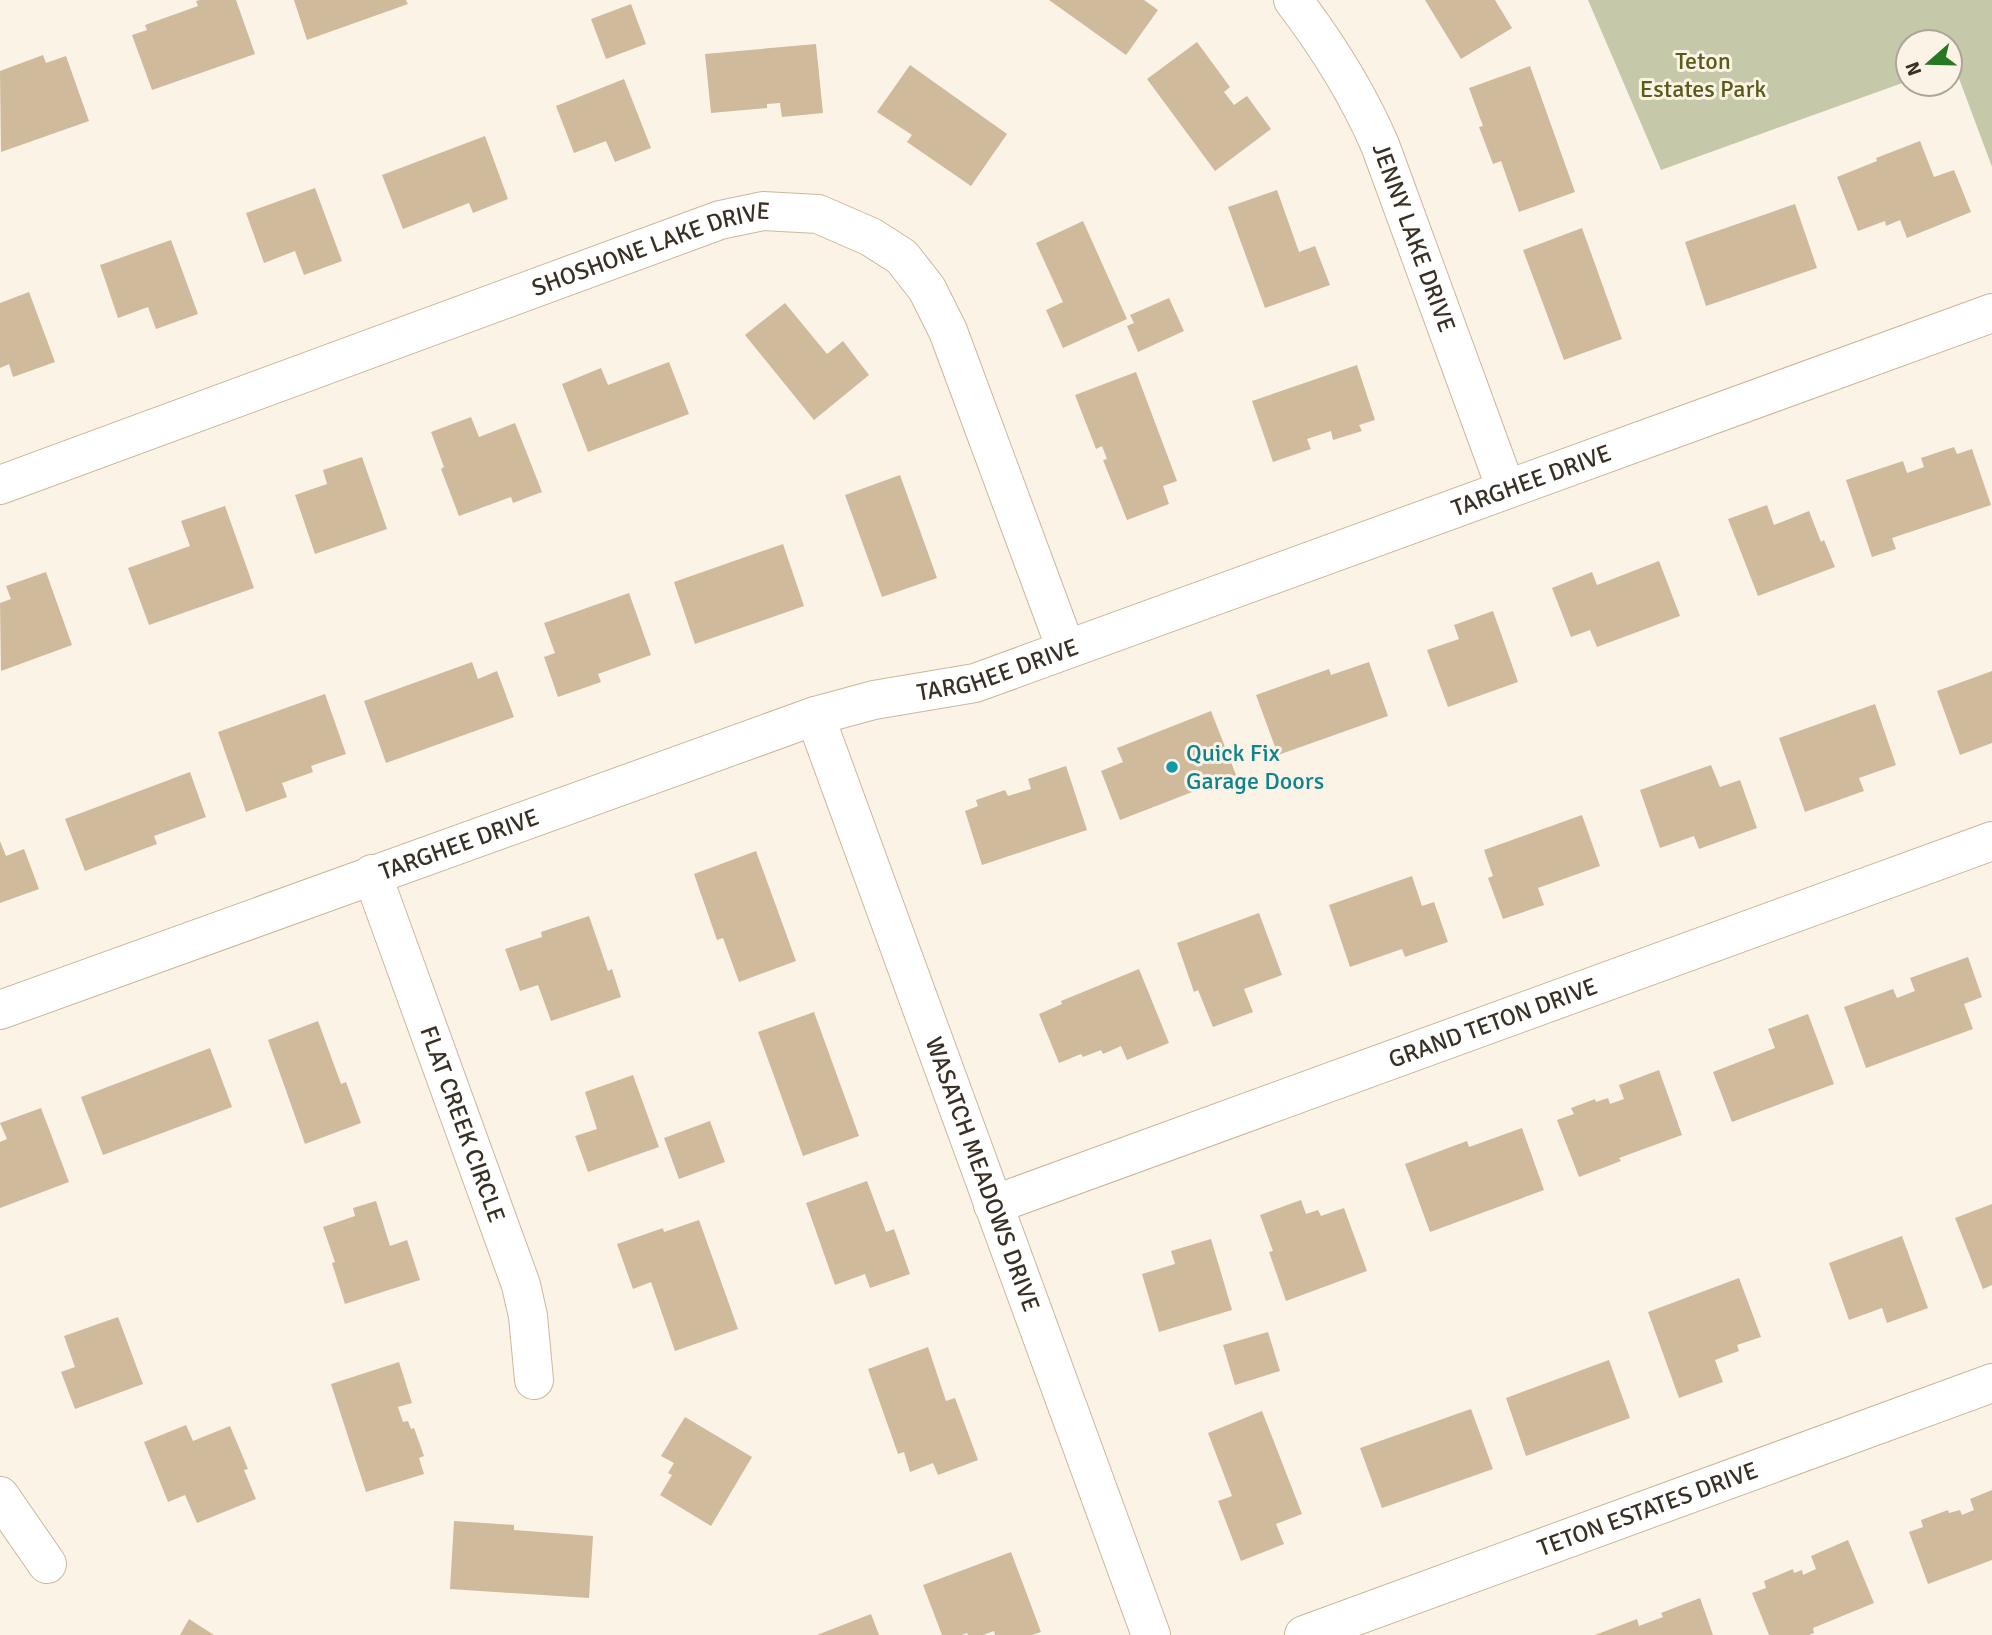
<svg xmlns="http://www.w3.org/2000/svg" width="1992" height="1635" font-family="Signika,sans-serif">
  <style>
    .green { fill: #c6c9a9 }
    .building { fill: #cfba9c }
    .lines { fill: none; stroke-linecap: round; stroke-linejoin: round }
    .minor-casing { stroke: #cdb79a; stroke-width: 40 }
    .minor { stroke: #fff; stroke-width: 38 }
    .culture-dot { fill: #0f9aa8; stroke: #fcf3e7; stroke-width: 2.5 }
    .labels { text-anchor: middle; stroke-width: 6; stroke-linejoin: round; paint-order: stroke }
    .park-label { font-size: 24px; fill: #595b18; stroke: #fcf3e7 }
    .street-label { font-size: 24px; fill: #383024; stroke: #fcf3e7 }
    .culture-label { font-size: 24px; fill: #0d838f; stroke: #fcf3e7; text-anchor: start }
  </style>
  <rect width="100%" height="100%" fill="#fcf3e7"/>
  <path class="green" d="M1588 0H1992V167L1954 65 1950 66V42H1908V81L1661 170Z"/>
  <g class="building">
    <path d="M200 0H236L255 54 152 90 132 35 147 30 145 25 198 6 196 1Z"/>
    <path d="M294 0H406L408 4 307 40Z"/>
    <path d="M1049 0H1144L1158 10 1126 55Z"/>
    <path d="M1425 0H1495L1512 28 1461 59Z"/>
    <path d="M631 4 646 44 606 59 591 19Z"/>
    <path d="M1197 42 1230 87 1224 92 1234 105 1247 96 1271 129 1215 171 1147 79Z"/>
    <path d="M816 44 823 113 782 117 780 103 767 104V108L711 113 705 54Z"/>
    <path d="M43 55 46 63 66 56 89 121 1 152 0 71Z"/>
    <path d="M910 65 1007 134 971 186 907 142 912 135 877 112Z"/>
    <path d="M1530 66 1575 192 1519 212 1501 161 1493 164 1479 127 1483 126 1469 88Z"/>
    <path d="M624 79 651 148 615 162 606 141 574 153 556 106Z"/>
    <path d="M485 136 508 199 473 213 469 203 403 229 382 175Z"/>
    <path d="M1920 141 1934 177 1954 170 1971 212 1907 238 1900 220 1886 226 1885 221 1858 231 1837 177 1877 161 1876 158Z"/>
    <path d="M315 188 342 261 304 275 295 251 264 263 246 213Z"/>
    <path d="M1277 190 1299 252 1315 246 1330 285 1265 308 1228 207Z"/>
    <path d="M1795 204 1817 268 1706 306 1685 242Z"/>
    <path d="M1083 221 1127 319 1063 348 1046 310 1063 302 1036 243Z"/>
    <path d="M1582 228 1622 339 1564 360 1523 250Z"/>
    <path d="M171 240 198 314 156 329 148 307 118 318 100 265Z"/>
    <path d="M29 292 55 362 13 377 9 364 0 368V303Z"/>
    <path d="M1169 298 1184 331 1138 352 1127 326 1134 323 1130 315Z"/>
    <path d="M785 303 827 354 843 341 869 375 814 420 745 335Z"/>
    <path d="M669 362 689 414 588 452 562 384 601 368 608 385Z"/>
    <path d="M1357 365 1375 420 1359 425 1362 431 1333 440 1331 431 1307 439 1311 449 1273 462 1252 401Z"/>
    <path d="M1136 372 1177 481 1163 486 1169 504 1127 520 1103 460 1107 459 1102 446 1096 449 1075 395Z"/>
    <path d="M471 417 479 437 515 423 542 492 513 503 511 497 459 516 441 469 444 467 431 432Z"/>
    <path d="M1954 447 1957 454 1972 449 1991 505 1892 538 1896 549 1872 557 1846 480 1903 461 1907 473 1924 467 1921 458Z"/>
    <path d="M362 457 387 529 315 554 295 495 327 484 323 470Z"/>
    <path d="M900 475 937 578 882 597 845 495Z"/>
    <path d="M1767 505 1774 525 1809 511 1821 542 1824 540 1835 567 1758 596 1728 519Z"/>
    <path d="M225 506 254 588 149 625 128 568 190 546 181 521Z"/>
    <path d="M783 544 804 606 695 644 674 582Z"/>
    <path d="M1659 561 1680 616 1597 647 1590 630 1571 637 1552 588 1592 572 1597 585Z"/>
    <path d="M46 572 72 645 1 671 0 603 11 599 6 586Z"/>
    <path d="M629 593 651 655 598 674 601 682 558 697 544 657 555 653 544 623Z"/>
    <path d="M1493 611 1518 682 1448 707 1427 650 1459 639 1454 625Z"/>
    <path d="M472 662 478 679 497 671 514 717 386 763 364 701Z"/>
    <path d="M1369 662 1388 716 1278 755 1256 695 1329 669 1331 675Z"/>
    <path d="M1992 671V743L1960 755 1937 691Z"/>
    <path d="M325 694 346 754 311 766 313 772 282 783 287 797 246 812 218 732Z"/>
    <path d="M1875 704 1896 765 1859 778 1864 791 1805 812 1779 738Z"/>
    <path d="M1211 711 1236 775 1120 820 1101 771 1123 762 1117 748Z"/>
    <path d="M1711 765 1720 787 1740 780 1757 828 1699 849 1694 836 1660 848 1640 790Z"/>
    <path d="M1066 766 1087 830 982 865 965 811 978 806 976 800 1005 790 1008 796 1031 789 1028 779Z"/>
    <path d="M190 772 206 817 154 836 157 844 85 871 65 819Z"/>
    <path d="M1582 815 1600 866 1538 888 1544 905 1503 919 1488 878 1493 876 1484 850Z"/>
    <path d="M0 841 6 856 24 849 39 889 0 903Z"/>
    <path d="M756 851 796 961 739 982 723 938 717 940 694 874Z"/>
    <path d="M1412 876 1422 906 1434 902 1448 942 1405 957 1402 949 1350 967 1329 905Z"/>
    <path d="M1259 913 1282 975 1244 989 1253 1012 1213 1027 1198 990 1194 992 1177 943Z"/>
    <path d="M589 916 608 971 612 969 621 997 551 1021 538 985 520 991 505 949 542 937 541 932Z"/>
    <path d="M1968 957 1982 997 1964 1004 1973 1029 1866 1068 1844 1007 1893 989 1897 998 1915 991 1910 978Z"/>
    <path d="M1139 969 1169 1043 1127 1060 1121 1046 1103 1054 1101 1050 1083 1057 1081 1054 1059 1063 1039 1014 1062 1004 1061 1001Z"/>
    <path d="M814 1012 859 1136 803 1156 758 1032Z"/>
    <path d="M1808 1014 1834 1084 1732 1122 1713 1072 1775 1048 1768 1029Z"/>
    <path d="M318 1021 341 1084 346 1082 361 1123 305 1144 268 1040Z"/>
    <path d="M210 1048 232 1107 103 1155 81 1097Z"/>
    <path d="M1659 1070 1682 1135 1619 1158 1621 1161 1579 1177 1557 1120 1574 1114 1571 1108 1595 1099 1596 1102 1608 1098 1610 1104 1624 1099 1619 1085Z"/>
    <path d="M633 1075 659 1147 588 1172 575 1136 597 1129 585 1092Z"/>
    <path d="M41 1108 69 1182 0 1208V1142L7 1139 0 1123Z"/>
    <path d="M710 1121 725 1162 679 1179 664 1138Z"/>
    <path d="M1522 1128 1544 1190 1430 1232 1405 1164 1467 1141 1469 1147Z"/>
    <path d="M867 1181 886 1232 894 1229 910 1274 870 1288 865 1274 835 1285 806 1203Z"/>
    <path d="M1301 1200 1306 1214 1318 1210 1321 1216 1344 1208 1367 1271 1286 1301 1269 1252 1273 1251 1260 1215Z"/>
    <path d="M376 1201 390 1246 407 1240 420 1280 345 1304 332 1263 335 1262 323 1227 355 1216 353 1208Z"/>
    <path d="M1992 1204V1285L1983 1289 1955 1218Z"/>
    <path d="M699 1220 738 1329 675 1351 651 1282 633 1289 617 1244 663 1228 664 1232Z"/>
    <path d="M1902 1236 1928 1308 1887 1323 1882 1308 1849 1320 1829 1263Z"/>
    <path d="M1211 1239 1232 1310 1159 1332 1142 1274 1175 1264 1171 1251Z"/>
    <path d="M1739 1278 1761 1337 1737 1345 1739 1351 1715 1360 1723 1382 1679 1398 1648 1312Z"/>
    <path d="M118 1317 143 1384 75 1409 61 1372 75 1367 64 1336Z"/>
    <path d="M1268 1332 1280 1371 1235 1385 1223 1345Z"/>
    <path d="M928 1347 946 1401 955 1398 978 1460 938 1475 933 1463 910 1472 904 1452 898 1454 868 1369Z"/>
    <path d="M1609 1360 1630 1418 1526 1456 1506 1398Z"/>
    <path d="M399 1362 412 1403 398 1407 403 1422 408 1421 411 1429 414 1428 424 1456 419 1458 424 1474 366 1492 331 1384Z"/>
    <path d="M1471 1409 1493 1469 1382 1508 1360 1448Z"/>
    <path d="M1262 1411 1302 1514 1276 1524 1284 1544 1241 1561 1218 1501 1232 1496 1208 1433Z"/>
    <path d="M685 1417 752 1457 711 1526 660 1495 672 1475 668 1473 674 1463 661 1456Z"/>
    <path d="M186 1425 193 1441 230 1426 248 1469 244 1470 256 1499 197 1523 185 1495 168 1502 144 1442Z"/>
    <path d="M1992 1490V1560L1928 1584 1909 1532 1923 1527 1921 1520 1948 1510 1949 1513 1960 1510 1962 1515 1974 1510 1970 1499Z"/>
    <path d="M454 1521 514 1525V1530L593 1536 589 1598 450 1589Z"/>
    <path d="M1848 1540 1874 1603 1813 1628 1814 1633 1809 1635H1769L1752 1593 1766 1588 1764 1581 1793 1569 1794 1573 1802 1570 1803 1575 1816 1569 1811 1556Z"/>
    <path d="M1011 1552 1041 1632 1032 1635H995L994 1631 983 1635H968L967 1633 962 1635H942L923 1585Z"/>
    <path d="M1700 1598 1713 1635H1595L1637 1619 1639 1626 1663 1617 1661 1613Z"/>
    <path d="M871 1614 879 1635H817Z"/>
    <path d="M189 1619 214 1635H180Z"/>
  </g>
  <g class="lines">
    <g class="minor-casing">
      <g id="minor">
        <path id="s1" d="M1293 0C1328 46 1357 92 1380 145L1506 489"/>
        <path id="s2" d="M0 485 720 220 763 211 818 214 871 237 902 257 927 289 948 331 1066 649"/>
        <path id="s3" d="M815 716 1151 1635"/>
        <path id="s4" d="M372 874 521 1285 528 1316 534 1380"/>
        <path id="s5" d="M0 1010 815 716 874 700 975 683 1992 313"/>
        <path id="s6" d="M993 1205 1992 841"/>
        <path d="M0 1496 47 1564"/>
        <path id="s7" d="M1304 1635 1992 1383"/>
      </g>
    </g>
    <use href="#minor" class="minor"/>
  </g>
  <circle class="culture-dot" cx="1172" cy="767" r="7"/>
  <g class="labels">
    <g class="park-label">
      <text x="1703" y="69">Teton<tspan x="1703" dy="28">Estates Park</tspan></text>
    </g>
    <g class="street-label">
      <text dy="8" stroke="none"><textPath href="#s1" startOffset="268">JENNY LAKE DRIVE</textPath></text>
      <text dy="8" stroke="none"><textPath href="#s2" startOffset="693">SHOSHONE LAKE DRIVE</textPath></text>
      <text dy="8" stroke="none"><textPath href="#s5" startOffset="1622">TARGHEE DRIVE</textPath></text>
      <text dy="8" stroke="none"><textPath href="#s5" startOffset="1055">TARGHEE DRIVE</textPath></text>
      <text dy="8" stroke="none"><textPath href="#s5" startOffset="488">TARGHEE DRIVE</textPath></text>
      <text dy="8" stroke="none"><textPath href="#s6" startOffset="532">GRAND TETON DRIVE</textPath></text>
      <text dy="8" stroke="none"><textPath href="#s4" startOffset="266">FLAT CREEK CIRCLE</textPath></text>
      <text dy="8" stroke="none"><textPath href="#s3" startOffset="488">WASATCH MEADOWS DRIVE</textPath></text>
      <text dy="8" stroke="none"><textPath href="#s7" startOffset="366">TETON ESTATES DRIVE</textPath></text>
    </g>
    <g class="culture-label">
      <text x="1186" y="761">Quick Fix<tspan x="1186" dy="28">Garage Doors</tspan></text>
    </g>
  </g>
  <g transform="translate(1929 63) rotate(250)"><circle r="33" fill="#fcf3e7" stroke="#aea599" stroke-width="2"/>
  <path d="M0-5L12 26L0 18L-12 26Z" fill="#267822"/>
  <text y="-10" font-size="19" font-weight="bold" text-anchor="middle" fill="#383024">N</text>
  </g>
</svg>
